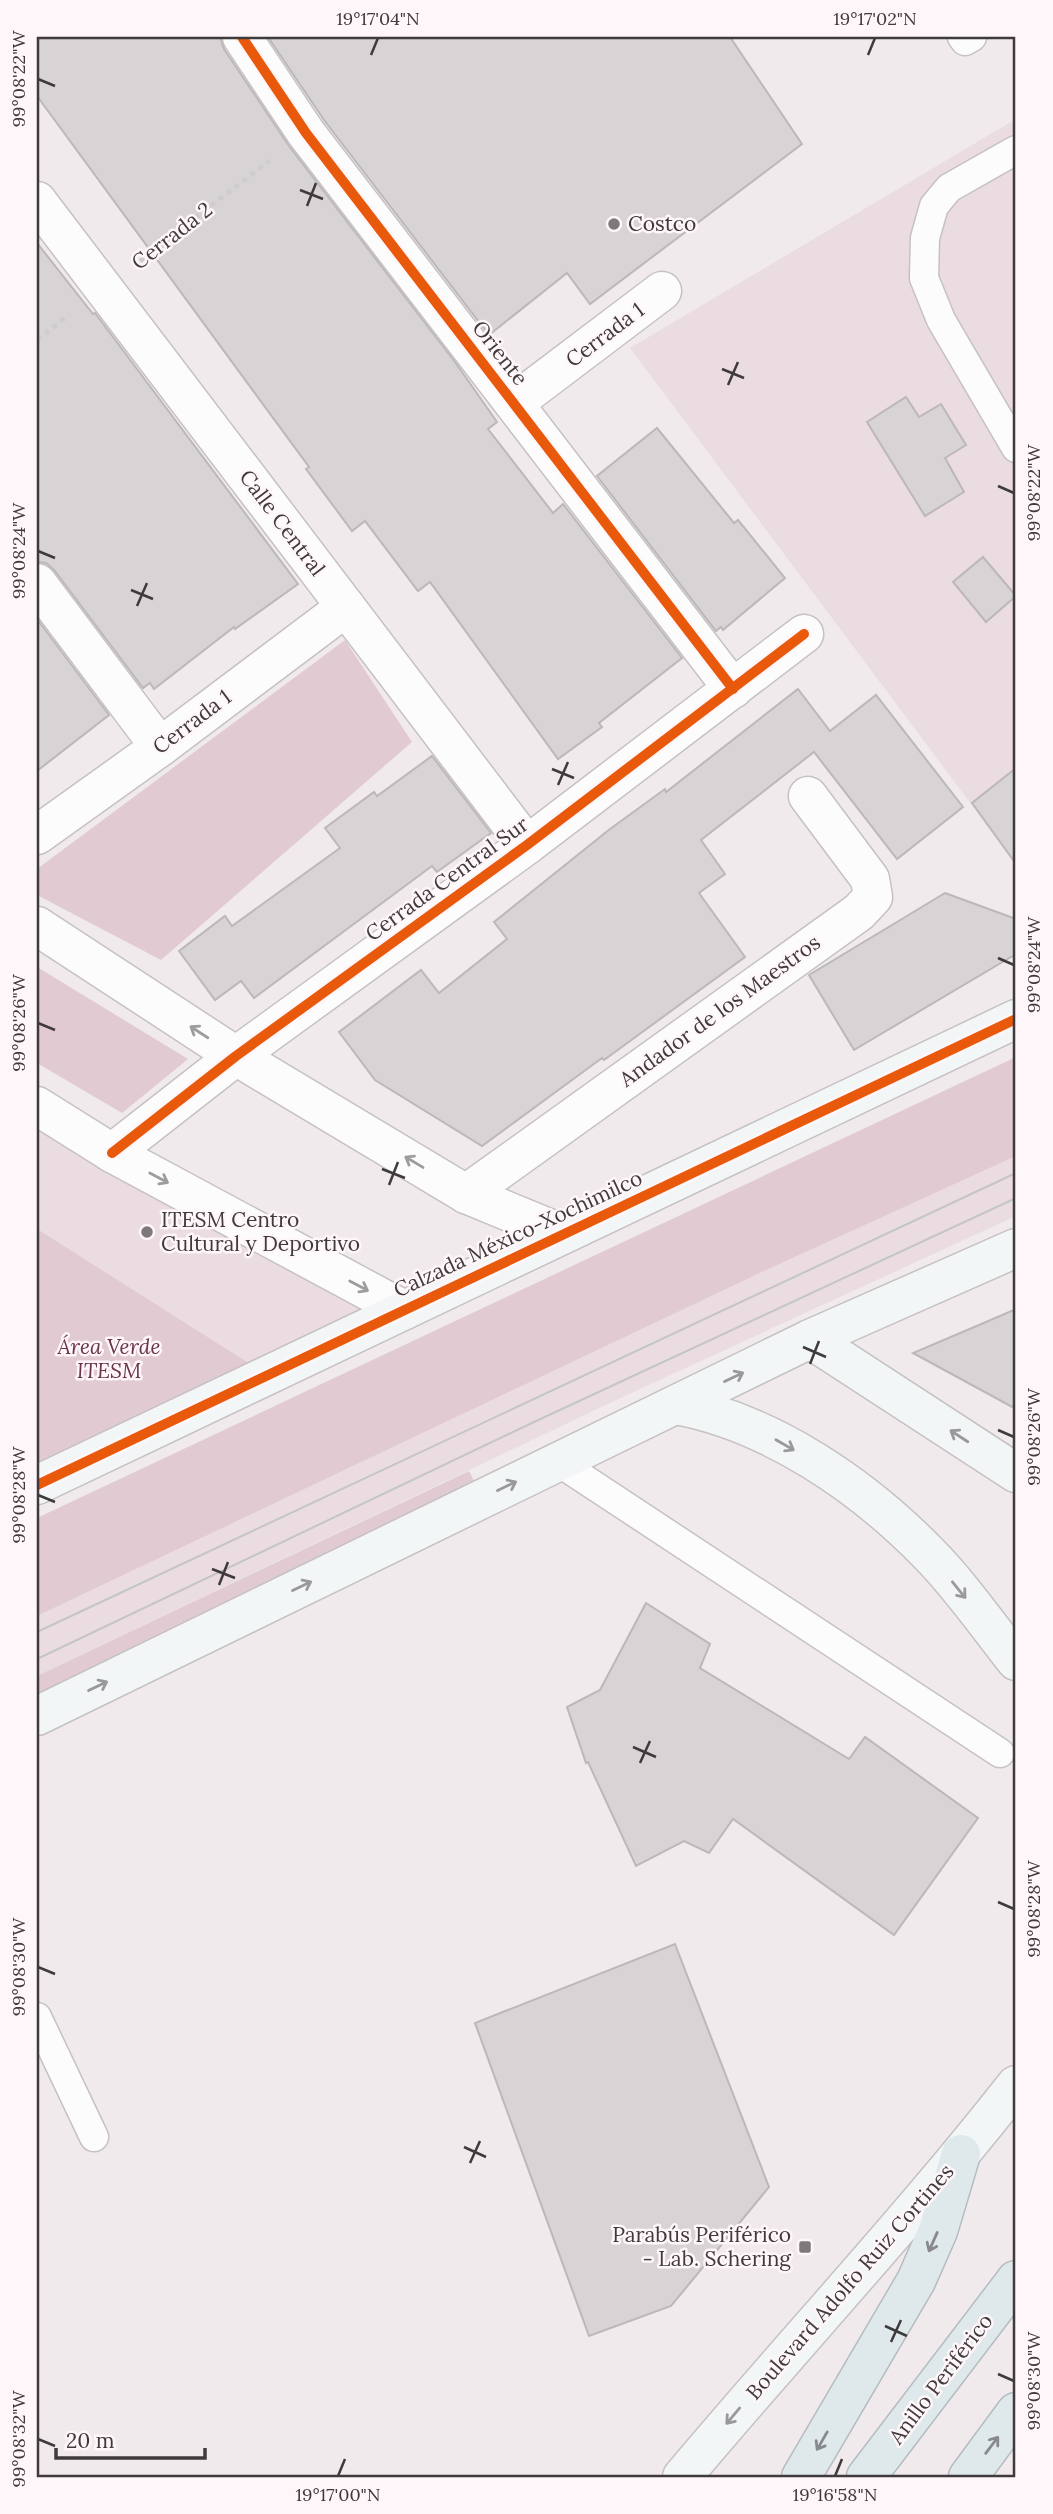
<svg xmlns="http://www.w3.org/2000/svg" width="1053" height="2514" font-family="Lora,serif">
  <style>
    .built { fill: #eadce1 }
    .green { fill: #e1cad2 }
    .building { fill: #d8d3d5; stroke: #bcb7b9; stroke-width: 2 }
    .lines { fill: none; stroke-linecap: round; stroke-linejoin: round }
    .service-casing { stroke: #c6c1c2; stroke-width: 31 }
    .minor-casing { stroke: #c6c1c2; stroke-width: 41 }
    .tertiary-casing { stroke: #c6c1c2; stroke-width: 41 }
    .secondary-casing { stroke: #c6c1c2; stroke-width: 41 }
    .motorway-casing { stroke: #b4bcbf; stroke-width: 41 }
    .path { stroke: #cecccc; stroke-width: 4.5; stroke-dasharray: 5 5; stroke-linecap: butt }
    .service { stroke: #fdfcfc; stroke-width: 28 }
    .minor { stroke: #fdfcfc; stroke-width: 38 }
    .tertiary { stroke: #fdfcfc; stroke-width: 38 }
    .secondary { stroke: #f3f6f7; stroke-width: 38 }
    .motorway { stroke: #dfe9eb; stroke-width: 38 }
    .tram { stroke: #c6c5c5; stroke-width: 2 }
    .cycleway-casing { stroke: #fef6f9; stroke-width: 15 }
    .cycleway { stroke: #e8590c; stroke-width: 10 }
    .oneway { stroke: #9e9c9c }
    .oneway2 { stroke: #99989a }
    .oneway3 { stroke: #87898b }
    .ticks { fill: none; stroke: #3f3b3c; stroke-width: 2.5 }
    .poi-dot { fill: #7d787a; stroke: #fef6f9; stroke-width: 2.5 }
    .labels { text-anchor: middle; stroke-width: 5; stroke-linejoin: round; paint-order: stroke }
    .poi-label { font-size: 21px; fill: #3f3b3c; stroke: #fef6f9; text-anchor: start }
    .street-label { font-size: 21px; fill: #3f3b3c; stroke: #fef6f9 }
    .park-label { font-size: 21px; font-style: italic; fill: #6a354c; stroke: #fef6f9 }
    .neatline { fill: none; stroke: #3f3b3c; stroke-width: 2.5 }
    .ticks-label { font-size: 18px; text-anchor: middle; fill: #3f3b3c }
  </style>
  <rect width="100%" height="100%" fill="#f0eaec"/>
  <g class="built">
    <path d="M1016 119V864L630 348Z"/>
    <path d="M37 1106 404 1310 37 1484Z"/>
    <path d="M1016 1156V1216L616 1400 37 1676V1616L762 1272Z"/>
  </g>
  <g class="green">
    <path d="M345 640 412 742 161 960 37 895V869Z"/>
    <path d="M37 967 188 1059 122 1113 37 1063Z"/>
    <path d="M1016 1057V1156L762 1272 37 1616V1518Z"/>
    <path d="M37 1229 258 1369 37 1471Z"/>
    <path d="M469 1471 476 1485 37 1695V1676Z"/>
  </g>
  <g class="building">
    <path d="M37 37H220L224 49 289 146 455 362 497 422 488 429 553 513 563 504 682 658 599 723 602 727 558 759 430 582 418 591 365 521 352 531 306 469 309 467 37 96Z"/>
    <path d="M268 37H730L802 144 590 304 567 273 489 335 324 120Z"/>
    <path d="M37 243 93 314 95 313 298 584 235 629 234 627 154 689 150 683 143 688 54 570 46 563 37 562Z"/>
    <path d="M906 397 919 417 941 404 966 445 945 458 964 492 925 516 867 422Z"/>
    <path d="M657 428 734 523 738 520 785 578 723 630 721 627 716 631 597 476Z"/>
    <path d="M983 557 1016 596 986 622 953 582Z"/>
    <path d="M37 619 109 715 37 771Z"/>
    <path d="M798 689 830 731 876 695 963 807 897 859 814 752 701 840 725 874 699 893 745 957 604 1060 602 1058 482 1146 375 1080 339 1032 421 970 439 993 507 939 494 922 610 829 665 789 666 792Z"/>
    <path d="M432 756 491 833 437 872 432 866 254 998 241 981 215 1000 179 951 225 916 232 926 340 848 325 828 374 792 377 796Z"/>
    <path d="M1016 768V864L972 803Z"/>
    <path d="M945 893 1016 919V954L854 1050 809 975Z"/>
    <path d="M1016 1309V1409L913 1353 979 1325Z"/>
    <path d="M646 1603 710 1644 700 1668 849 1759 865 1737 978 1818 894 1935 733 1819 709 1853 684 1841 636 1866 588 1762 586 1763 567 1707 600 1690Z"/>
    <path d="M675 1944 769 2187 671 2306 589 2336 475 2023Z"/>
  </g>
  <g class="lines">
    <g class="service-casing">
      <g id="service">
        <path d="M962 37 965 41 972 37"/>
        <path d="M1016 150 949 188 934 206 925 238 924 278 941 320 1016 448"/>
        <path d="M557 1461 1000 1753"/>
        <path d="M37 2017 94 2137"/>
      </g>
    </g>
    <g class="minor-casing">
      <g id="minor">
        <path d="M242 37 306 133 733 689"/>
        <path d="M37 201 527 845"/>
        <path d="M514 403 662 291"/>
        <path d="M37 583 160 747"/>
        <path d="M37 835 160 747 346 607"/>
        <path d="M112 1153 236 1056 527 845 804 634"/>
        <path d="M466 1194 859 912 873 897 870 879 808 796"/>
      </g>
    </g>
    <g class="tertiary-casing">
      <g id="tertiary">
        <path d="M37 926 236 1056 466 1194 563 1234"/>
        <path d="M37 1106 112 1153 404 1310"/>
      </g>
    </g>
    <g class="secondary-casing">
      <g id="secondary">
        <path d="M810 1339 1016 1473"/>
        <path d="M676 1405C770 1422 863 1486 929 1554 959 1584 989 1627 1016 1661"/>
        <path d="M37 1485 1016 1019"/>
        <path d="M37 1716 810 1339 1016 1248"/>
        <path d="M682 2477C792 2346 910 2220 1016 2085"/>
      </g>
    </g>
    <g class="motorway-casing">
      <g id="motorway">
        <path d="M801 2477 916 2281 938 2231 961 2154"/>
        <path d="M866 2477 1016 2280"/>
        <path d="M968 2477 1016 2412"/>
      </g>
    </g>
    <g class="path">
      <path d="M140 261 269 161"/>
      <path d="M37 340 69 315"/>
    </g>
    <use href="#service" class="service"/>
    <use href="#minor" class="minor"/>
    <use href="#tertiary" class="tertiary"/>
    <use href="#secondary" class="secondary"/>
    <use href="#motorway" class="motorway"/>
    <g class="tram">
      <path d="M37 1632 1016 1173"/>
      <path d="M37 1659 534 1422 1016 1198"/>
    </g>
    <g class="cycleway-casing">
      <g id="cycleway">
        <path d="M242 37 306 133 733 689"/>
        <path d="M112 1153 236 1056 527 845 804 634"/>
        <path d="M37 1485 1016 1019"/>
      </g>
    </g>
    <use href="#cycleway" class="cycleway"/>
  </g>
  <defs><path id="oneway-shaft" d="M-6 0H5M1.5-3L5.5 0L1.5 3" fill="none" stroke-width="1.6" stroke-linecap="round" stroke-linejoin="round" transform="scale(1.75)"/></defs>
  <g class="oneway">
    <use href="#oneway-shaft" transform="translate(199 1032) rotate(-147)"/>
    <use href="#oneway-shaft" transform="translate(414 1162) rotate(-149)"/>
    <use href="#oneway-shaft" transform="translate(159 1178) rotate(28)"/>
    <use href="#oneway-shaft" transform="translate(359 1286) rotate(28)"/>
  </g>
  <g class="oneway2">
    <use href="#oneway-shaft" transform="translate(734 1377) rotate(-26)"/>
    <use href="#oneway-shaft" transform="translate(959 1436) rotate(-147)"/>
    <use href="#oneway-shaft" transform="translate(785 1445) rotate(30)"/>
    <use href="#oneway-shaft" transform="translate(507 1486) rotate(-26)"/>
    <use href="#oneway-shaft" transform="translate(302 1586) rotate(-26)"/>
    <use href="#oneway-shaft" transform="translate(959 1590) rotate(51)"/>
    <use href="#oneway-shaft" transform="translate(98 1686) rotate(-26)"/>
    <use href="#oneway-shaft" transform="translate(733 2416) rotate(130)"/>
  </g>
  <g class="oneway3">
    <use href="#oneway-shaft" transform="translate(933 2242) rotate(114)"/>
    <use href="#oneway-shaft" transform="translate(822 2441) rotate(120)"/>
    <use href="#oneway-shaft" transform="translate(992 2445) rotate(-53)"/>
  </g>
  <path class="ticks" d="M371 55 378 38M868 55 875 38M38 79 55 86M300 190 323 199M307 206 316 183M722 369 744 378M728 385 738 362M998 486 1014 493M38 551 55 558M131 590 153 599M137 606 147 583M552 769 574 778M558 785 568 762M998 958 1014 965M38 1023 55 1030M382 1169 405 1178M389 1185 398 1162M803 1347 826 1357M810 1364 819 1341M998 1430 1014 1437M38 1495 55 1502M212 1569 235 1578M219 1585 228 1562M633 1747 656 1757M640 1763 650 1741M998 1902 1014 1909M38 1967 55 1974M464 2147 486 2157M470 2163 480 2141M885 2326 907 2336M891 2342 901 2320M998 2374 1014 2381M38 2439 55 2446M338 2476 345 2459M835 2476 842 2459"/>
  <g class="poi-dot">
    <circle cx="614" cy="224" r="7"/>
    <circle cx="147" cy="1232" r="7"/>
    <rect x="798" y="2240" width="14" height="14" rx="3.5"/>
  </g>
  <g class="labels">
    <g class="poi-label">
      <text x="628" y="231">Costco</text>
      <text x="161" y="1227">ITESM Centro<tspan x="161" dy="24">Cultural y Deportivo</tspan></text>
      <text x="791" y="2242" text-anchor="end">Parabús Periférico<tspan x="791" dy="24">- Lab. Schering</tspan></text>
    </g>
    <g class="street-label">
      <text transform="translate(172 236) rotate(-38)" y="7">Cerrada 2</text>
      <text transform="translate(605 335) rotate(-37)" y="7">Cerrada 1</text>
      <text transform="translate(500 353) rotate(52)" y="7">Oriente</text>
      <text transform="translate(282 523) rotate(53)" y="7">Calle Central</text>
      <text transform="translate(192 722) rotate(-37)" y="7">Cerrada 1</text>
      <text transform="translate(447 879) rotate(-36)" y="7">Cerrada Central Sur</text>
      <text transform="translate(720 1011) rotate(-36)" y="7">Andador de los Maestros</text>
      <text transform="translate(518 1234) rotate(-25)" y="7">Calzada México-Xochimilco</text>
      <text transform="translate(850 2282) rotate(-49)" y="7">Boulevard Adolfo Ruiz Cortines</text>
      <text transform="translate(941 2379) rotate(-53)" y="7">Anillo Periférico</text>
    </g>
    <g class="park-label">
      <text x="109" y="1354">Área Verde<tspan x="109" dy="24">ITESM</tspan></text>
    </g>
  </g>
  <rect width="1053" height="2514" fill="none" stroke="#fef6f9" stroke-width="77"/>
  <path d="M56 2448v10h149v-10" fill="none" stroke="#3f3b3c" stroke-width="3.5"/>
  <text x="66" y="2448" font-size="21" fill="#3f3b3c" stroke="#fef6f9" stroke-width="5" paint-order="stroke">20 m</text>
  <rect x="38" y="38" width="976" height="2438" class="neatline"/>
  <g class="ticks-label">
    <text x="378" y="25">19°17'04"N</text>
    <text x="875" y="25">19°17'02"N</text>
    <text transform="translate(19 79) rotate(-90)" y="6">99°08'22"W</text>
    <text transform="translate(1034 493) rotate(-90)" y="6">99°08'22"W</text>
    <text transform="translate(19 551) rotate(-90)" y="6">99°08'24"W</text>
    <text transform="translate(1034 965) rotate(-90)" y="6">99°08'24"W</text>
    <text transform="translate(19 1023) rotate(-90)" y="6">99°08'26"W</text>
    <text transform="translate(1034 1437) rotate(-90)" y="6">99°08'26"W</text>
    <text transform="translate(19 1495) rotate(-90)" y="6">99°08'28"W</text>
    <text transform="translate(1034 1909) rotate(-90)" y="6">99°08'28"W</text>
    <text transform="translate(19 1967) rotate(-90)" y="6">99°08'30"W</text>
    <text transform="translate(1034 2381) rotate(-90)" y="6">99°08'30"W</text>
    <text transform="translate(19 2439) rotate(-90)" y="6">99°08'32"W</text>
    <text x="338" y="2501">19°17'00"N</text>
    <text x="835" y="2501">19°16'58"N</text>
  </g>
</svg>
